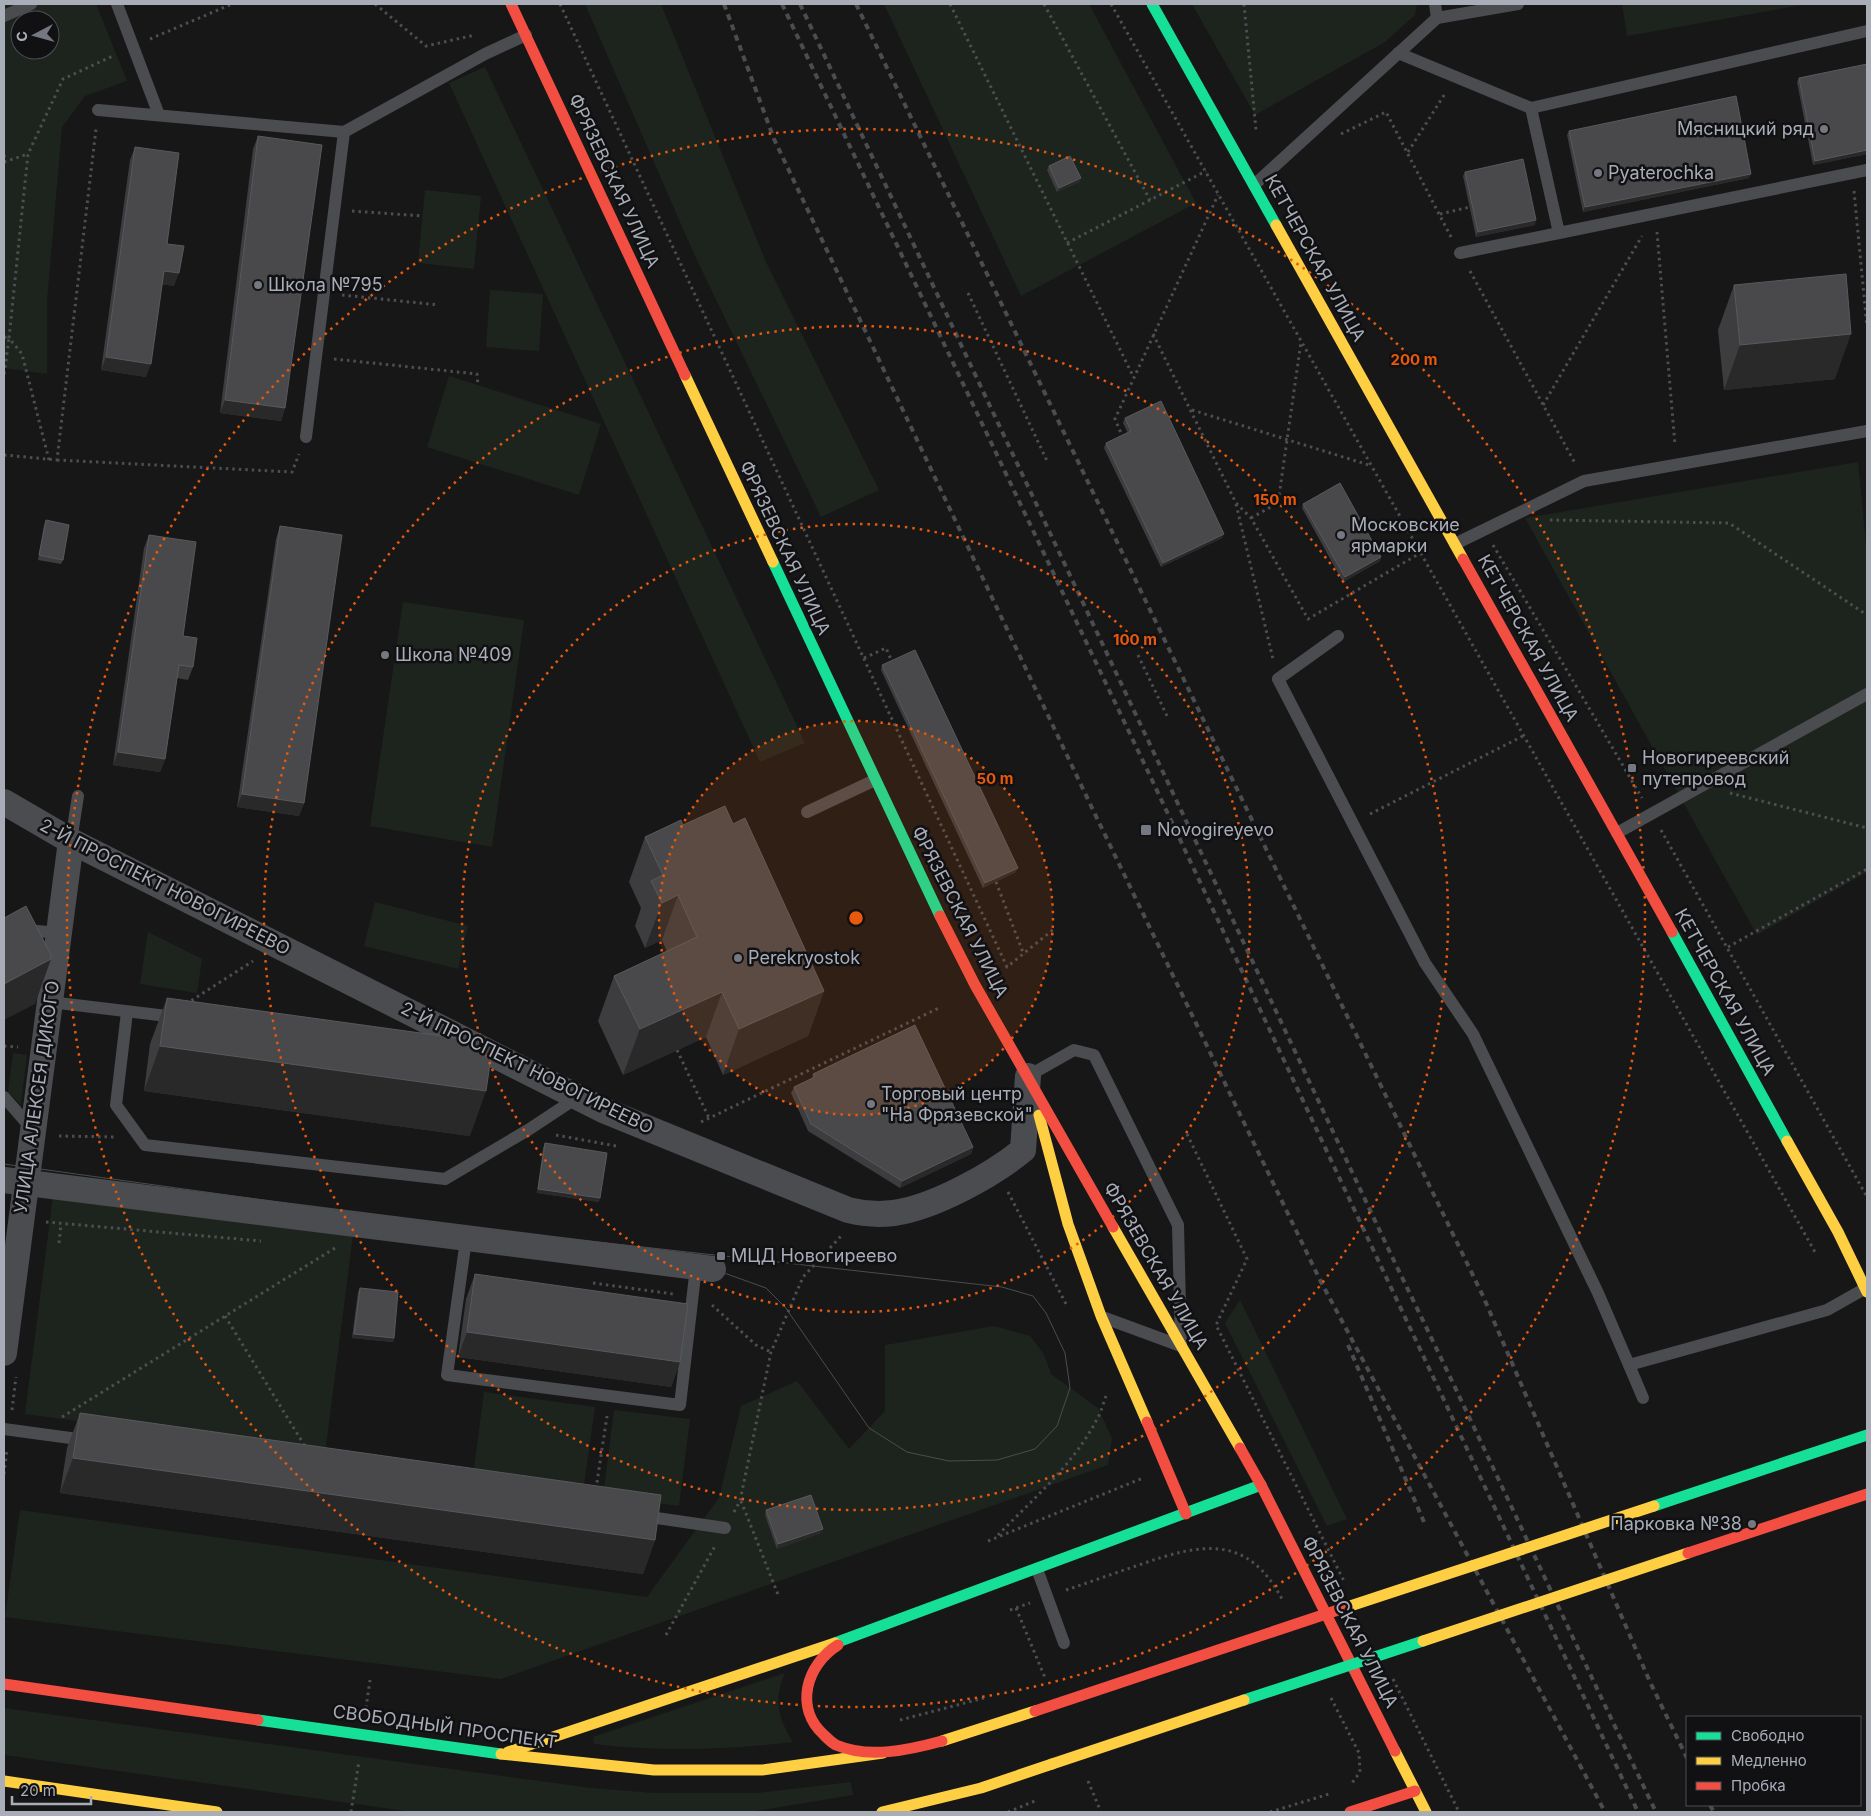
<svg xmlns="http://www.w3.org/2000/svg" width="1871" height="1816" font-family="Inter,sans-serif">
  <style>
    .green { fill: #1d241e; fill-rule: evenodd }
    .lines { fill: none; stroke-linecap: round; stroke-linejoin: round }
    .path { stroke: #4d4e52; stroke-width: 3; stroke-dasharray: 2.5 4; stroke-linecap: butt }
    .lane { stroke: #4b4c50; stroke-width: 12 }
    .street { stroke: #4b4c50; stroke-width: 26 }
    .fast { stroke: #16e098; stroke-width: 11 }
    .slow { stroke: #ffcf43; stroke-width: 11 }
    .jam { stroke: #f24e42; stroke-width: 11 }
    .tram { stroke: #4b4c4f; stroke-width: 1 }
    .rail { stroke: #4b4c4f; stroke-width: 4; stroke-dasharray: 6 5; stroke-linecap: butt }
    .fast-bridge { stroke: #16e098; stroke-width: 11 }
    .slow-bridge { stroke: #ffcf43; stroke-width: 11 }
    .jam-bridge { stroke: #f24e42; stroke-width: 11 }
    .wall { fill: #3d3d3f }
    .shaded-wall { fill: #29292a }
    .building { fill: #49494c; stroke: #58595d }
    .ring { fill: none; stroke: #e8590c; stroke-width: 2.5; stroke-dasharray: 2.5 5 }
    .poi-dot { fill: #757880; stroke: #111113; stroke-width: 2 }
    .labels { text-anchor: middle; stroke-width: 5; stroke-linejoin: round; paint-order: stroke }
    .poi-label { font-size: 18px; fill: #a8adb8; stroke: #111113; text-anchor: start }
    .street-label { font-size: 18px; fill: #a8adb8; stroke: #111113 }
    .centre { fill: #e8590c; stroke: #111113; stroke-width: 2.5 }
    .ring-label { font-size: 15px; text-anchor: middle; font-weight: bold; fill: #e8590c; stroke: #111113; stroke-width: 5; stroke-linejoin: round; paint-order: stroke }
  </style>
  <rect width="100%" height="100%" fill="#171717"/>
  <g class="green">
    <path d="M4 4H96L127 81 85 96 62 127 47 301V374L4 368ZM20 20H50V50H20Z"/>
    <path d="M585 4H661L766 262 879 490 821 517 694 254Z"/>
    <path d="M884 4H1089L1196 203 1021 296Z"/>
    <path d="M1192 4H1417L1415 15 1385 42 1255 115Z"/>
    <path d="M1622 4H1808L1627 36Z"/>
    <path d="M485 67 805 743 760 762 449 83Z"/>
    <path d="M425 190 481 196 474 269 418 263Z"/>
    <path d="M490 290 543 294 539 351 486 347Z"/>
    <path d="M449 376 601 424 579 495 427 447Z"/>
    <path d="M1858 462 1867 556V872L1757 935 1525 518Z"/>
    <path d="M403 602 524 620 492 847 370 826Z"/>
    <path d="M375 902 468 926 458 969 364 946Z"/>
    <path d="M148 932 202 959 197 993 140 984Z"/>
    <path d="M13 1053 27 1055 21 1105 8 1092Z"/>
    <path d="M53 1196 353 1235 325 1454 25 1414Z"/>
    <path d="M1240 1300 1347 1519 1327 1526 1225 1323Z"/>
    <path d="M994 1326 1030 1336 1044 1354 1051 1374 1098 1408 1112 1438 1108 1465 501 1679 5 1617 20 1510 647 1597 719 1498 741 1406 797 1381 849 1449 885 1411V1345Z"/>
    <path d="M484 1392 595 1407 582 1499 472 1484Z"/>
    <path d="M614 1410 690 1419 679 1506 603 1496Z"/>
    <path d="M785 1673C773 1699 778 1718 793 1742 727 1750 660 1752 594 1744L593 1737Z"/>
    <path d="M4 1708 591 1788 654 1793H757L851 1782 853 1795 749 1812H413L4 1755Z"/>
  </g>
  <g class="lines">
    <g class="path">
      <path d="M375 4 426 46 475 35"/>
      <path d="M560 4 1007 967 1054 929"/>
      <path d="M950 4 1133 376"/>
      <path d="M1044 4 1150 200"/>
      <path d="M1111 4 1815 1252"/>
      <path d="M1244 4 1256 130"/>
      <path d="M150 39 232 4"/>
      <path d="M1341 134 1386 112 1451 237"/>
      <path d="M1408 152 1446 92"/>
      <path d="M4 155 6 161"/>
      <path d="M4 162 28 154"/>
      <path d="M1854 191 1867 327"/>
      <path d="M352 211 423 216"/>
      <path d="M1440 214 1470 207"/>
      <path d="M1657 232 1675 445"/>
      <path d="M1067 243 1206 171"/>
      <path d="M1470 271 1576 465"/>
      <path d="M968 293 1048 463"/>
      <path d="M342 295 439 305"/>
      <path d="M1153 334 1236 503 1251 518 1308 619 1422 552"/>
      <path d="M4 337 9 338 4 375"/>
      <path d="M334 359 477 374 478 386"/>
      <path d="M1543 405 1642 236"/>
      <path d="M1192 410 1372 466"/>
      <path d="M1123 438 1115 419 1218 195"/>
      <path d="M4 455 57 460 96 129"/>
      <path d="M49 460 22 354 9 338 28 154 63 79 115 55"/>
      <path d="M57 460 292 472 299 454"/>
      <path d="M1236 504 1273 659"/>
      <path d="M1251 518 1278 503 1301 342"/>
      <path d="M1550 520 1729 523 1867 615"/>
      <path d="M1493 545 1642 798"/>
      <path d="M1138 655 1168 718"/>
      <path d="M864 658 886 648 893 664"/>
      <path d="M1730 793 1867 828"/>
      <path d="M1370 814 1523 736"/>
      <path d="M1661 830 1867 1197"/>
      <path d="M996 882 1024 955"/>
      <path d="M1728 947 1867 869"/>
      <path d="M186 1004 253 961"/>
      <path d="M4 1046 18 1047"/>
      <path d="M677 1050 709 1118"/>
      <path d="M701 1122 939 1008"/>
      <path d="M1187 1134 1247 1259 1216 1325 1344 1581"/>
      <path d="M556 1135 616 1146"/>
      <path d="M59 1136 116 1137"/>
      <path d="M1008 1192 1066 1304"/>
      <path d="M46 1222 261 1241"/>
      <path d="M59 1243 61 1224"/>
      <path d="M593 1283 673 1294"/>
      <path d="M712 1305 756 1345 771 1352"/>
      <path d="M225 1316 306 1448"/>
      <path d="M12 1410 16 1377"/>
      <path d="M62 1417 335 1248"/>
      <path d="M4 1474 7 1449"/>
      <path d="M596 1489 607 1416"/>
      <path d="M741 1501 779 1597"/>
      <path d="M734 1512 740 1501 771 1352 803 1277 842 1235"/>
      <path d="M998 1535C1032 1500 1073 1465 1096 1421 1101 1413 1103 1404 1106 1396"/>
      <path d="M988 1541 1143 1478"/>
      <path d="M1066 1590C1090 1582 1115 1573 1139 1565 1201 1543 1248 1533 1283 1601"/>
      <path d="M1016 1608 1046 1680"/>
      <path d="M1010 1610 1030 1603"/>
      <path d="M666 1635 715 1546"/>
      <path d="M1393 1679 1459 1812"/>
      <path d="M1331 1698 1359 1753 1360 1772 1352 1783"/>
      <path d="M366 1708 370 1680"/>
      <path d="M900 1720 984 1698"/>
      <path d="M1088 1781 1101 1812"/>
      <path d="M351 1812 359 1761"/>
      <path d="M1008 1812 1035 1801"/>
      <path d="M1270 1812 1329 1794"/>
    </g>
    <g class="lane">
      <path d="M117 4 159 115"/>
      <path d="M1435 4 1437 18"/>
      <path d="M4 16 31 4"/>
      <path d="M1867 31 1531 108 1559 233 1867 170"/>
      <path d="M1398 53 1531 108"/>
      <path d="M98 110 344 132 485 54 526 35"/>
      <path d="M1254 185 1437 18 1518 4"/>
      <path d="M1460 253 1559 233"/>
      <path d="M306 437 344 132"/>
      <path d="M1455 544 1584 481 1867 431"/>
      <path d="M1338 636 1278 679 1425 963 1473 1034 1598 1293 1629 1365 1827 1310 1866 1288"/>
      <path d="M807 812 875 780"/>
      <path d="M1617 833 1867 694"/>
      <path d="M71 841 78 796"/>
      <path d="M4 928 59 933"/>
      <path d="M50 1002 167 1016"/>
      <path d="M127 1012 116 1105 145 1145 445 1179 528 1130 578 1097"/>
      <path d="M1028 1076 1074 1050 1094 1055 1178 1225 1181 1346 1105 1318"/>
      <path d="M4 1097 32 1129"/>
      <path d="M466 1240 447 1375 680 1405 696 1267"/>
      <path d="M1629 1365 1643 1398"/>
      <path d="M4 1429 85 1440"/>
      <path d="M643 1516 725 1528"/>
      <path d="M1037 1569 1064 1643"/>
    </g>
    <g class="street">
      <path d="M4 802 71 841 603 1110 848 1210C864 1214 878 1215 894 1213 935 1207 992 1175 1023 1150L1028 1076"/>
      <path d="M4 1180 713 1269"/>
      <path d="M4 1353 71 841"/>
    </g>
    <g class="fast">
      <path d="M1152 4 1276 225"/>
      <path d="M773 562 940 916"/>
      <path d="M1672 932 1787 1141"/>
      <path d="M835 1643 1261 1485"/>
      <path d="M258 1720 501 1754"/>
    </g>
    <g class="slow">
      <path d="M1276 225 1463 559"/>
      <path d="M685 375 773 562"/>
      <path d="M1039 1115 1068 1224 1101 1316 1147 1422"/>
      <path d="M1787 1141 1838 1232 1867 1292"/>
      <path d="M1113 1227 1240 1448"/>
      <path d="M942 1741 1035 1711"/>
      <path d="M1395 1751 1426 1812"/>
      <path d="M508 1752 835 1643"/>
      <path d="M501 1754 654 1770H762L883 1753"/>
      <path d="M4 1781 217 1812"/>
      <path d="M882 1812 981 1788 1052 1764"/>
    </g>
    <g class="jam">
      <path d="M511 4 685 375"/>
      <path d="M1463 559 1672 932"/>
      <path d="M940 916 975 985 1113 1227"/>
      <path d="M1147 1422 1186 1514"/>
      <path d="M1240 1448 1261 1485 1395 1751"/>
      <path d="M838 1645C806 1665 794 1708 824 1735 828 1739 832 1743 836 1745 869 1759 909 1750 942 1741"/>
      <path d="M4 1684 258 1720"/>
      <path d="M1350 1812 1415 1791"/>
    </g>
    <path class="tram" d="M4 1164 436 1224 1002 1287 1033 1296 1046 1313 1065 1353 1070 1388 1057 1426 1035 1449 997 1460 949 1461 907 1452 869 1428 785 1307 766 1288 713 1269"/>
    <g class="rail">
      <path d="M724 4 774 139 1093 810 1320 1280 1605 1812"/>
      <path d="M782 4 1152 780 1638 1812"/>
      <path d="M800 4 1396 1265C1485 1447 1568 1630 1656 1812"/>
      <path d="M856 4 1483 1296 1650 1682 1687 1758"/>
      <path d="M1348 1345 1424 1522"/>
      <path d="M1710 1805 1714 1812"/>
    </g>
    <g class="fast-bridge">
      <path d="M1654 1506 1867 1435"/>
      <path d="M1244 1700 1423 1641"/>
    </g>
    <g class="slow-bridge">
      <path d="M1341 1609 1654 1506"/>
      <path d="M1423 1641 1688 1553"/>
      <path d="M1052 1764 1244 1700"/>
    </g>
    <g class="jam-bridge">
      <path d="M1688 1553 1867 1494"/>
      <path d="M1035 1711 1341 1609"/>
    </g>
  </g>
  <g class="wall">
    <path d="M1867 64V154L1813 165 1797 82 1799 78Z"/>
    <path d="M1569 131 1749 178 1583 212 1567 135Z"/>
    <path d="M258 136 285 408 281 421 220 413 253 149Z"/>
    <path d="M135 147 167 244 174 286 162 284 146 377 101 370 130 160Z"/>
    <path d="M1049 166 1080 182 1057 192 1047 170Z"/>
    <path d="M1465 172 1535 225 1476 237 1463 176Z"/>
    <path d="M1734 285 1835 379 1724 390 1718 330Z"/>
    <path d="M1125 418 1222 538 1161 567 1104 448 1106 443 1128 433 1123 423Z"/>
    <path d="M1303 504 1381 557 1380 561 1343 582 1302 508Z"/>
    <path d="M46 520 63 560 61 564 38 560 44 525Z"/>
    <path d="M280 526 304 803 299 816 237 807 276 539Z"/>
    <path d="M149 535 193 667 188 680 177 678 165 759 160 772 113 765 144 548Z"/>
    <path d="M882 665 1016 872 983 888 881 670Z"/>
    <path d="M733 824 824 991 808 1036 723 1075 706 1037 623 1075 598 1021 614 976 667 952 662 940 645 948 635 926 641 908 629 882 645 837 683 825Z"/>
    <path d="M167 998 470 1136 144 1091 150 1044Z"/>
    <path d="M813 1074 973 1147 971 1154 900 1188 808 1131 791 1093 794 1087 812 1078Z"/>
    <path d="M545 1143 599 1202 537 1193 543 1148Z"/>
    <path d="M475 1274 680 1362 671 1387 458 1357 466 1299Z"/>
    <path d="M360 1288 394 1338 393 1342 352 1338 358 1292Z"/>
    <path d="M80 1413 655 1540 643 1574 60 1493 67 1448Z"/>
    <path d="M766 1510 821 1533 777 1549 765 1515Z"/>
  </g>
  <g class="shaded-wall">
    <path d="M1867 150V154L1813 165 1815 161Z"/>
    <path d="M1751 174 1749 178 1583 212 1585 207Z"/>
    <path d="M1081 178 1080 182 1057 192 1059 188Z"/>
    <path d="M1536 220 1535 225 1476 237 1478 232Z"/>
    <path d="M164 271 179 273 174 286 159 284Z"/>
    <path d="M1851 334 1835 379 1724 390 1740 345Z"/>
    <path d="M106 357 151 364 146 377 101 370Z"/>
    <path d="M225 400 285 408 281 421 220 413Z"/>
    <path d="M1224 534 1222 538 1161 567 1163 563Z"/>
    <path d="M1381 557 1380 561 1343 582 1345 577Z"/>
    <path d="M118 752 165 759 160 772 113 765Z"/>
    <path d="M242 794 304 803 299 816 237 807Z"/>
    <path d="M1018 868 1016 872 983 888 985 883Z"/>
    <path d="M678 895 662 940 645 948 662 903Z"/>
    <path d="M51 959 35 1004 4 1020V984Z"/>
    <path d="M824 991 808 1036 723 1075 739 1029Z"/>
    <path d="M722 992 706 1037 623 1075 640 1029Z"/>
    <path d="M160 1046 486 1091 470 1136 144 1091Z"/>
    <path d="M973 1147 971 1154 900 1188 902 1181Z"/>
    <path d="M538 1189 600 1198 599 1202 537 1193Z"/>
    <path d="M467 1332 680 1362 671 1387 458 1357Z"/>
    <path d="M354 1334 394 1338 393 1342 352 1338Z"/>
    <path d="M73 1458 655 1540 643 1574 60 1493Z"/>
    <path d="M823 1529 821 1533 777 1549 778 1544Z"/>
  </g>
  <g class="building">
    <path d="M1867 64V150L1815 161 1799 78Z"/>
    <path d="M1736 96 1751 174 1585 207 1569 131Z"/>
    <path d="M258 136 322 145 285 408 225 400Z"/>
    <path d="M135 147 179 153 167 244 184 246 179 273 164 271 151 364 106 357Z"/>
    <path d="M1070 156 1081 178 1059 188 1049 166Z"/>
    <path d="M1523 159 1536 220 1478 232 1465 172Z"/>
    <path d="M1846 274 1851 334 1740 345 1734 285Z"/>
    <path d="M1161 401 1224 534 1163 563 1106 443 1131 431 1125 418Z"/>
    <path d="M1340 483 1381 557 1345 577 1303 504Z"/>
    <path d="M46 520 69 525 63 560 39 555Z"/>
    <path d="M280 526 342 535 304 803 242 794Z"/>
    <path d="M149 535 196 542 183 636 197 638 196 645 193 667 179 665 165 759 118 752Z"/>
    <path d="M915 650 1018 868 985 883 882 665Z"/>
    <path d="M725 806 733 824 745 818 824 991 739 1029 722 992 640 1029 614 976 697 937 678 895 662 903 651 881 663 875 645 837 681 820 683 825Z"/>
    <path d="M26 906 51 955V959L4 984V918Z"/>
    <path d="M167 998 493 1043 486 1091 160 1046Z"/>
    <path d="M915 1025 973 1147 902 1181 811 1124 794 1087 815 1077 813 1074Z"/>
    <path d="M545 1143 607 1153 600 1198 538 1189Z"/>
    <path d="M475 1274 688 1304 680 1362 467 1332Z"/>
    <path d="M360 1288 398 1292 394 1338 354 1334Z"/>
    <path d="M80 1413 661 1495 655 1540 73 1458Z"/>
    <path d="M811 1495 823 1529 778 1544 766 1510Z"/>
  </g>
  <circle cx="856" cy="918" r="197" fill="#e8590c" fill-opacity=".12"/>
  <g class="ring">
    <circle cx="856" cy="918" r="197"/>
    <circle cx="856" cy="918" r="394"/>
    <circle cx="856" cy="918" r="592"/>
    <circle cx="856" cy="918" r="789"/>
  </g>
  <g class="poi-dot">
    <circle cx="1824" cy="129" r="5"/>
    <circle cx="1598" cy="173" r="5"/>
    <circle cx="258" cy="285" r="5"/>
    <circle cx="1341" cy="535" r="5"/>
    <circle cx="385" cy="655" r="5"/>
    <rect x="1627" y="763" width="10" height="10" rx="2.5"/>
    <rect x="1140" y="824" width="12" height="12" rx="2.5"/>
    <circle cx="738" cy="958" r="5"/>
    <circle cx="871" cy="1104" r="5"/>
    <rect x="716" y="1251" width="10" height="10" rx="2.5"/>
    <circle cx="1752" cy="1524" r="5"/>
  </g>
  <g class="labels">
    <g class="poi-label">
      <text x="1814" y="135" text-anchor="end">Мясницкий ряд</text>
      <text x="1608" y="179">Pyaterochka</text>
      <text x="268" y="291">Школа №795</text>
      <text x="1351" y="531">Московские<tspan x="1351" dy="21">ярмарки</tspan></text>
      <text x="395" y="661">Школа №409</text>
      <text x="1642" y="764">Новогиреевский<tspan x="1642" dy="21">путепровод</tspan></text>
      <text x="1157" y="836">Novogireyevo</text>
      <text x="748" y="964">Perekryostok</text>
      <text x="881" y="1100">Торговый центр<tspan x="881" dy="21">"На Фрязевской"</tspan></text>
      <text x="731" y="1262">МЦД Новогиреево</text>
      <text x="1742" y="1530" text-anchor="end">Парковка №38</text>
    </g>
    <g class="street-label">
      <text transform="translate(614 181) rotate(65)" y="6">ФРЯЗЕВСКАЯ УЛИЦА</text>
      <text transform="translate(1315 258) rotate(61)" y="6">КЕТЧЕРСКАЯ УЛИЦА</text>
      <text transform="translate(785 548) rotate(65)" y="6">ФРЯЗЕВСКАЯ УЛИЦА</text>
      <text transform="translate(1528 638) rotate(61)" y="6">КЕТЧЕРСКАЯ УЛИЦА</text>
      <text transform="translate(165 887) rotate(27)" y="6">2-Й ПРОСПЕКТ НОВОГИРЕЕВО</text>
      <text transform="translate(960 912) rotate(63)" y="6">ФРЯЗЕВСКАЯ УЛИЦА</text>
      <text transform="translate(1725 992) rotate(61)" y="6">КЕТЧЕРСКАЯ УЛИЦА</text>
      <text transform="translate(527 1068) rotate(26)" y="6">2-Й ПРОСПЕКТ НОВОГИРЕЕВО</text>
      <text transform="translate(37 1097) rotate(-82)" y="6">УЛИЦА АЛЕКСЕЯ ДИКОГО</text>
      <text transform="translate(1156 1266) rotate(60)" y="6">ФРЯЗЕВСКАЯ УЛИЦА</text>
      <text transform="translate(1350 1622) rotate(63)" y="6">ФРЯЗЕВСКАЯ УЛИЦА</text>
      <text transform="translate(445 1727) rotate(8)" y="6">СВОБОДНЫЙ ПРОСПЕКТ</text>
    </g>
  </g>
  <circle cx="856" cy="918" r="8" class="centre"/>
  <g class="ring-label">
    <text x="1414" y="365">200 m</text>
    <text x="1275" y="505">150 m</text>
    <text x="1135" y="645">100 m</text>
    <text x="995" y="784">50 m</text>
  </g>
  <rect width="1871" height="1816" fill="none" stroke="#a8adb8" stroke-width="10"/>
  <rect x="1686" y="1716" width="175" height="90" fill="#111113" stroke="#4d4f55"/>
  <rect x="1696" y="1732" width="25" height="8" fill="#16e098" stroke="#4d4f55"/>
  <text x="1731" y="1741" font-size="15" fill="#a8adb8">Свободно</text>
  <rect x="1696" y="1757" width="25" height="8" fill="#ffcf43" stroke="#4d4f55"/>
  <text x="1731" y="1766" font-size="15" fill="#a8adb8">Медленно</text>
  <rect x="1696" y="1782" width="25" height="8" fill="#f24e42" stroke="#4d4f55"/>
  <text x="1731" y="1791" font-size="15" fill="#a8adb8">Пробка</text>
  <g transform="translate(35 35) rotate(264)"><circle r="24" fill="#111113" stroke="#4d4f55"/>
  <path d="M0-4L9 19L0 12L-9 19Z" fill="#757880"/>
  <text y="-8" font-size="14" font-weight="bold" text-anchor="middle" fill="#a8adb8">С</text>
  </g>
  <path d="M12 1796v8h79v-8" fill="none" stroke="#a8adb8" stroke-width="2.5"/>
  <text x="20" y="1796" font-size="15" fill="#a8adb8" stroke="#111113" stroke-width="4" paint-order="stroke">20 m</text>
</svg>
